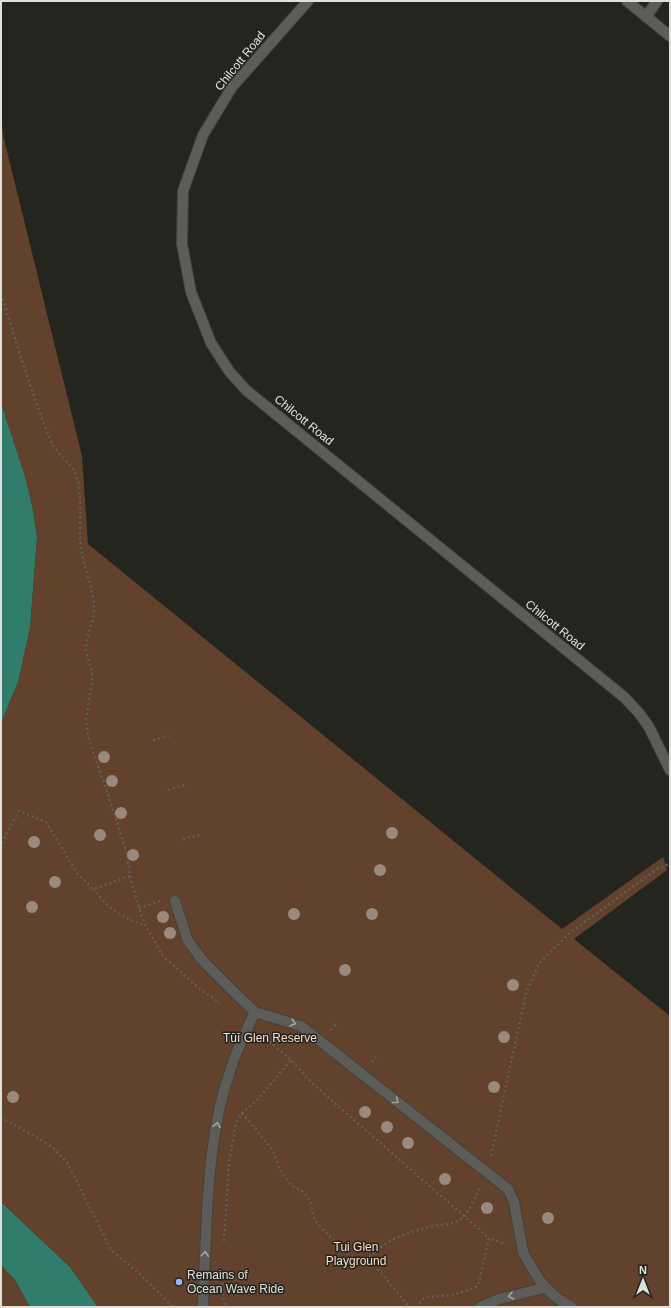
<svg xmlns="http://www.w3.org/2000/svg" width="671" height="1308" font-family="Arial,sans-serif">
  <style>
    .green { fill: #62412d }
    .water { fill: #317c6b }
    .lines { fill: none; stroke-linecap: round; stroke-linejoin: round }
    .service-casing { stroke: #42433c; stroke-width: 12 }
    .minor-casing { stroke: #42433c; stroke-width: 12 }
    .path { stroke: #5f6059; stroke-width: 2.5; stroke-dasharray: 2 3; stroke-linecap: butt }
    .service { stroke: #5e5c59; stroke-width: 10 }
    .minor { stroke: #5e5c59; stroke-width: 10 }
    .tree { fill: #9a897c }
    .oneway { stroke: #a5a5a0 }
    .poi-dot { fill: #9bb5fd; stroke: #24251e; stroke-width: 1.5 }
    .labels { text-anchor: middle; stroke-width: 3; stroke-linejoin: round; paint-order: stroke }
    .street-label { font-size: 12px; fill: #dfe0db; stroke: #24251e }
    .park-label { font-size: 12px; fill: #fbdbc8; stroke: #24251e }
    .poi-label { font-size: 12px; fill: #dfe0db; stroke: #24251e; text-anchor: start }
  </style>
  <rect width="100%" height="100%" fill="#24251e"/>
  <g class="green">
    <path d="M1 119 4 139 82 456 88 544 562 929 663 857 667 870 574 939 670 1016V1307H98L70 1267 1 1202V723L18 682 30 628 37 537 33 510 25 476 1 403Z"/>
    <path d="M1 1265 15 1280 30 1307H1Z"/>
  </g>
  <g class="water">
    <path d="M1 403 25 476 33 510 37 537 30 628 18 682 1 723Z"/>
    <path d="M1 1202 70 1267 98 1307H30L15 1280 1 1265Z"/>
  </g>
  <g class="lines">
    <g class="service-casing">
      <g id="service">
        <path d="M175 901 188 941 203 961 238 996 255 1012 301 1026 508 1189 514 1202 523 1252"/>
        <path d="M203 1307C203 1284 205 1260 206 1237 208 1182 212 1123 230 1071 236 1051 246 1031 255 1012"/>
        <path d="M480 1307 499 1299 544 1288"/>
      </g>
    </g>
    <g class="minor-casing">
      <g id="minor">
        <path d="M308 1 232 87 203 135 183 191 182 244 191 292 211 343 229 371 246 390 624 697 639 713 649 727 670 770"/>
        <path d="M627 1 670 36"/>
        <path d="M646 17 657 1"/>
        <path d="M523 1252C537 1277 545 1294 572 1307"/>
      </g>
    </g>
    <g class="path">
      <path d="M1 294C17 343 31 393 51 441 57 456 73 463 77 478 83 500 78 525 81 548 84 568 93 587 94 607V615L86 643V651L92 672V682L86 718 87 730 91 747 106 788 127 854 130 876 139 908 146 927 164 957 200 989 220 1003"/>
      <path d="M153 740 169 736"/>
      <path d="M168 790 185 785"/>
      <path d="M183 839 200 835"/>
      <path d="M1 848 4 838 19 811 46 822 77 873 93 889 130 876"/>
      <path d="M93 889C111 911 119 915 145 926"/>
      <path d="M139 908 160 901"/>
      <path d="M331 1030 336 1024"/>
      <path d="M262 1035 291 1060 313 1084 489 1238"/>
      <path d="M372 1062 376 1057"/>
      <path d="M242 1113 272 1149 281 1172 292 1186 302 1191 310 1200 315 1221 336 1243 354 1258 374 1264 409 1307"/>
      <path d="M1 1118 33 1135 52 1147 67 1162 111 1250 139 1273 173 1307"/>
      <path d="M491 1156 526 993 539 964 547 955 570 933 657 869 669 864"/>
      <path d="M224 1241 229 1163 236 1123 242 1113 258 1099 291 1060"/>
      <path d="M366 1261C377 1249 388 1240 404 1235 413 1231 423 1229 433 1226 443 1224 456 1225 464 1216 471 1208 475 1196 481 1187"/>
      <path d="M222 1278 223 1297 226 1307"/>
      <path d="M416 1307 425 1297C446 1296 460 1295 478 1286L489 1238 506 1245"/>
    </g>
    <use href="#service" class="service"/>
    <use href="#minor" class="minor"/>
  </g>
  <g class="tree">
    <circle cx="104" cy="757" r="6"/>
    <circle cx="112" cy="781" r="6"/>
    <circle cx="121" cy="813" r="6"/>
    <circle cx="392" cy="833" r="6"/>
    <circle cx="100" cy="835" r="6"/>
    <circle cx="34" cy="842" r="6"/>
    <circle cx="133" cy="855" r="6"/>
    <circle cx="380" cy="870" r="6"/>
    <circle cx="55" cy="882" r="6"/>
    <circle cx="32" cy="907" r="6"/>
    <circle cx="294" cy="914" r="6"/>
    <circle cx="372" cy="914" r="6"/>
    <circle cx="163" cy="917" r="6"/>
    <circle cx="170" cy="933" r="6"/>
    <circle cx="345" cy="970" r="6"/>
    <circle cx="513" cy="985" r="6"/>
    <circle cx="504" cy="1037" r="6"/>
    <circle cx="494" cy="1087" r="6"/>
    <circle cx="13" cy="1097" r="6"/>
    <circle cx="365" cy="1112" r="6"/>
    <circle cx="387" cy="1127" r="6"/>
    <circle cx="408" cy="1143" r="6"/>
    <circle cx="445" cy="1179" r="6"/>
    <circle cx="487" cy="1208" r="6"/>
    <circle cx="548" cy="1218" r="6"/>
  </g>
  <defs><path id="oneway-chevron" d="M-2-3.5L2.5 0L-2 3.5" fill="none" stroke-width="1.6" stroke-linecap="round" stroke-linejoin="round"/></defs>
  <g class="oneway">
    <use href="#oneway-chevron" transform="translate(293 1023) rotate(16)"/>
    <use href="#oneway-chevron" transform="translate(396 1101) rotate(38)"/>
    <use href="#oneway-chevron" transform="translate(217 1125) rotate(-81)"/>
    <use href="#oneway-chevron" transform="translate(205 1254) rotate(-87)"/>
    <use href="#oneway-chevron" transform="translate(511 1296) rotate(166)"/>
  </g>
  <circle class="poi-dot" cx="179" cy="1282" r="4"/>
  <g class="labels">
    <g class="street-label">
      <text transform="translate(240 61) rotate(-51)" y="4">Chilcott Road</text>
      <text transform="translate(304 420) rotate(39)" y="4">Chilcott Road</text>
      <text transform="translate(555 625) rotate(39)" y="4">Chilcott Road</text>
    </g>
    <g class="park-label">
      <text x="270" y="1042">Tūī Glen Reserve</text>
      <text x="356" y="1251">Tui Glen<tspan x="356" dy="14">Playground</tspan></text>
    </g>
    <g class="poi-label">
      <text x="187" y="1279">Remains of<tspan x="187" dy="14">Ocean Wave Ride</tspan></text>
    </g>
  </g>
  <rect width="671" height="1308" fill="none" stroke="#dfe0db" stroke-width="4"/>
  <g transform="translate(643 1280)" stroke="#24251e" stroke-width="3" paint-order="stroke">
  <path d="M0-3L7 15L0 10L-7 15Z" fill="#dfe0db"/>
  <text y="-6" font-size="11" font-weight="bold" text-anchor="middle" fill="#dfe0db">N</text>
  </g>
</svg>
